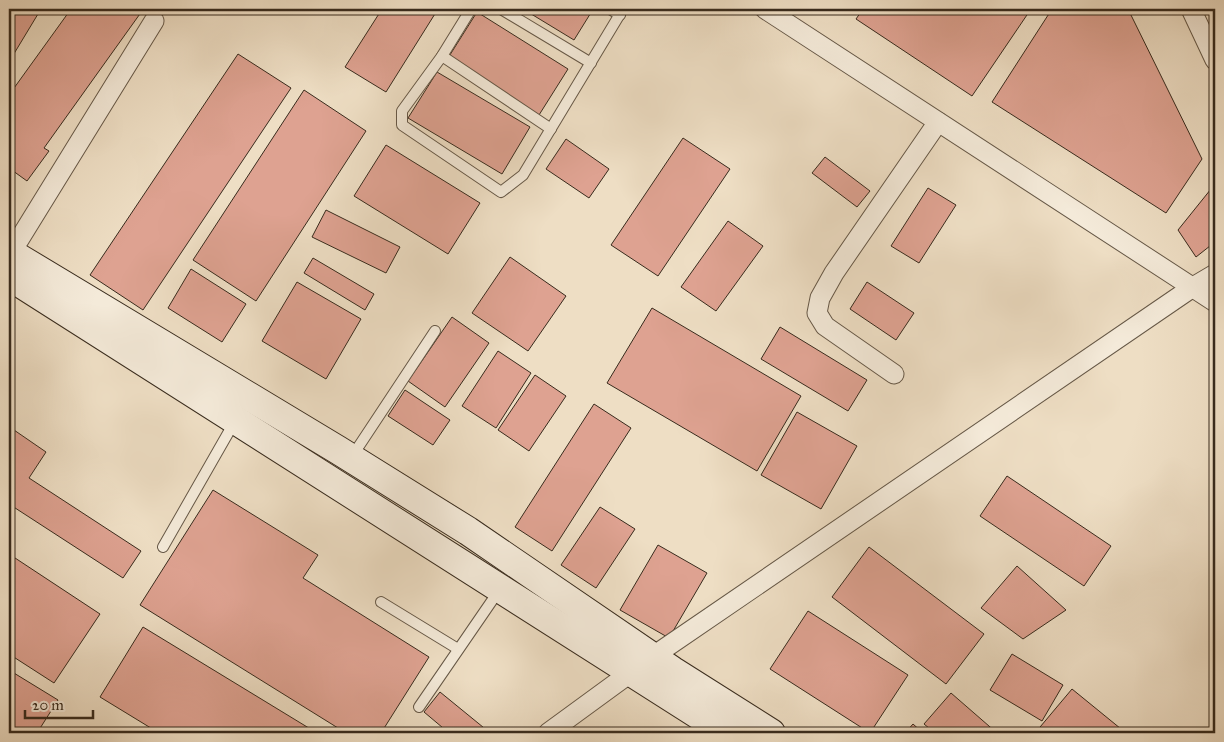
<svg xmlns="http://www.w3.org/2000/svg" width="1224" height="742" font-family="'IM FELL Great Primer',serif">
  <style>
    .building { fill: #dea291; stroke: #382b1d }
    .lines { fill: none; stroke-linecap: round; stroke-linejoin: round }
    .lane-casing { stroke: #665847; stroke-width: 12 }
    .street-casing { stroke: #665847; stroke-width: 21 }
    .secondary-casing { stroke: #382b1d; stroke-width: 30 }
    .lane { stroke: #f4ead9; stroke-width: 10 }
    .street { stroke: #f4ead9; stroke-width: 19 }
    .secondary { stroke: #f4ead9; stroke-width: 28 }
  </style>
  <rect width="100%" height="100%" fill="#eedec4"/>
  <filter id="stains"><feTurbulence type="fractalNoise" baseFrequency=".004" numOctaves="4"/><feColorMatrix values="0 0 0 0 .2 0 0 0 0 .09 0 0 0 0 .02 0 0 0 .5 -.17"/></filter>
  <radialGradient id="worn" r=".72"><stop offset=".6" stop-color="#630" stop-opacity="0"/><stop offset="1" stop-color="#630" stop-opacity=".3"/></radialGradient>
  <g class="building">
    <path d="M9 9H41L12 57 9 56Z"/>
    <path d="M71 9H139L142 11 44 148 49 151 27 181 9 168V95Z"/>
    <path d="M382 9H438L386 92 345 67Z"/>
    <path d="M523 9H589L592 11 574 40Z"/>
    <path d="M863 9H1031L972 96 856 19Z"/>
    <path d="M1052 9H1128L1202 159 1166 213 992 102Z"/>
    <path d="M477 12 568 69 539 115 448 58Z"/>
    <path d="M238 54 291 88 143 310 90 275Z"/>
    <path d="M437 72 530 127 502 174 408 118Z"/>
    <path d="M304 90 366 131 256 301 193 260Z"/>
    <path d="M683 138 730 169 658 276 611 245Z"/>
    <path d="M566 139 609 169 589 198 546 169Z"/>
    <path d="M386 145 480 203 448 254 354 196Z"/>
    <path d="M825 157 870 191 857 207 812 173Z"/>
    <path d="M1215 184V242L1196 257 1178 230Z"/>
    <path d="M928 188 956 205 919 263 891 246Z"/>
    <path d="M326 210 400 247 386 273 312 237Z"/>
    <path d="M728 221 763 246 716 311 681 287Z"/>
    <path d="M510 257 566 296 528 351 472 313Z"/>
    <path d="M313 258 374 294 365 310 304 273Z"/>
    <path d="M191 269 246 304 222 342 168 308Z"/>
    <path d="M297 282 361 319 326 379 262 341Z"/>
    <path d="M867 282 914 313 896 340 850 309Z"/>
    <path d="M652 308 801 396 757 471 607 383Z"/>
    <path d="M452 317 489 343 445 407 408 381Z"/>
    <path d="M780 327 867 380 848 411 761 359Z"/>
    <path d="M498 351 531 373 496 428 462 406Z"/>
    <path d="M535 375 566 396 529 451 498 430Z"/>
    <path d="M405 390 450 420 433 445 388 416Z"/>
    <path d="M594 404 631 428 552 551 515 527Z"/>
    <path d="M797 412 857 446 821 509 761 475Z"/>
    <path d="M14 430 46 452 29 478 141 551 123 578 9 504V438Z"/>
    <path d="M1007 476 1111 546 1084 586 980 516Z"/>
    <path d="M213 490 318 555 303 578 429 657 381 733H346L140 605Z"/>
    <path d="M600 507 635 529 596 588 561 565Z"/>
    <path d="M658 545 707 573 669 638 620 610Z"/>
    <path d="M869 547 984 634 946 684 832 597Z"/>
    <path d="M9 554 100 614 54 683 9 654Z"/>
    <path d="M1017 566 1066 610 1023 639 981 608Z"/>
    <path d="M808 611 908 675 870 733 770 669Z"/>
    <path d="M143 627 317 733H159L100 697Z"/>
    <path d="M1012 654 1063 685 1042 721 990 690Z"/>
    <path d="M9 670 58 700 37 733H15L9 729Z"/>
    <path d="M1072 689 1126 733H1035Z"/>
    <path d="M440 692 489 732 488 733H449L424 712Z"/>
    <path d="M951 693 997 733H935L924 724Z"/>
    <path d="M913 724 923 733H905Z"/>
  </g>
  <g class="lines">
    <g class="lane-casing">
      <g id="lane">
        <path d="M471 9 442 56 402 111V125L501 192 523 175 623 9"/>
        <path d="M501 9 591 63"/>
        <path d="M610 9 620 15"/>
        <path d="M442 56 551 129"/>
        <path d="M351 458 435 331"/>
        <path d="M163 547 235 421"/>
        <path d="M381 602 458 649"/>
        <path d="M419 707 500 589"/>
      </g>
    </g>
    <g class="street-casing">
      <g id="street">
        <path d="M765 9 1215 302"/>
        <path d="M1191 9 1215 60"/>
        <path d="M9 256 154 21"/>
        <path d="M894 374 825 326 817 313 820 298 834 273 938 122"/>
        <path d="M548 733 652 657 1193 287 1215 274"/>
      </g>
    </g>
    <g class="secondary-casing">
      <g id="secondary">
        <path d="M9 252 338 450 468 531 673 671 771 733"/>
        <path d="M9 276 727 733"/>
      </g>
    </g>
    <use href="#lane" class="lane"/>
    <use href="#street" class="street"/>
    <use href="#secondary" class="secondary"/>
  </g>
  <rect width="1224" height="742" fill="none" stroke="#eedec4" stroke-width="30"/>
  <rect x="10" y="10" width="1204" height="722" fill="none" stroke="#382b1d" stroke-width="2.5"/>
  <rect x="15" y="15" width="1194" height="712" fill="none" stroke="#382b1d"/>
  <path d="M25 710v8h68v-8" fill="none" stroke="#382b1d" stroke-width="2.5"/>
  <text x="32" y="710" font-size="15" fill="#382b1d" stroke="#f4ead9" stroke-width="4" paint-order="stroke">20 m</text>
  <rect width="100%" height="100%" filter="url(#stains)"/>
  <rect width="100%" height="100%" fill="url(#worn)"/>
</svg>
